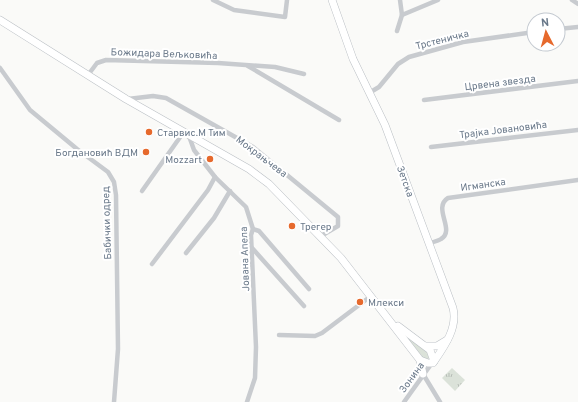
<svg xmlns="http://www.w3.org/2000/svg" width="578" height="402" font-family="Overpass,sans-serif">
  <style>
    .green { fill: #dbe2d9 }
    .park { fill: url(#park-tufts) }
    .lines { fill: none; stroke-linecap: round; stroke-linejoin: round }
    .secondary-casing { stroke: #babfc4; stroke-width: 8 }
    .street { stroke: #c8cbcf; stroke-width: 4.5 }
    .secondary { stroke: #fff; stroke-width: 7 }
    .poi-dot { fill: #e6692c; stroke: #fff; stroke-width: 1.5 }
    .labels { text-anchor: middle; stroke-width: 4; stroke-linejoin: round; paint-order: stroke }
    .street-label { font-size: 10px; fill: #697889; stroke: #fff }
    .poi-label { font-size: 10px; fill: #697889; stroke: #fff; text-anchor: start }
  </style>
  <defs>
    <pattern id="park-tufts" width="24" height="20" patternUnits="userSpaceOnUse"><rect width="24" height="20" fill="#dbe2d9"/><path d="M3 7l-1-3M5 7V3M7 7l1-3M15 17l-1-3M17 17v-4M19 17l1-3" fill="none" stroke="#b6bcb6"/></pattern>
  </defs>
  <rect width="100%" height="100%" fill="#fafaf8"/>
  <path class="green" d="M405 335 429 351 431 358 428 359 423 358Z"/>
  <path class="park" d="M452 368 465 380 455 391 442 378Z"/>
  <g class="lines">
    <g class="secondary-casing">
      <g id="secondary">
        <path d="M0 20 126 99 249 169 269 184 341 258 420 360 428 363H433C444 347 458 328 453 308L385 125 353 59 332 0"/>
        <path d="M398 326 430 350 434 361"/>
        <path d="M426 346H437L447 340"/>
        <path d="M420 360 423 374"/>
      </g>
    </g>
    <g class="street">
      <path d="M213 0 234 10 285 17 287 0"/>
      <path d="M400 0 402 15"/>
      <path d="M572 0 578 4"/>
      <path d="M558 29 578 27"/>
      <path d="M397 31 402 15 438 0"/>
      <path d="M248 66 339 120"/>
      <path d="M0 68 30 110 77 149 108 172 114 182 116 195 118 349 114 402"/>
      <path d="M88 75 97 63 106 60 218 63 275 67 304 74"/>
      <path d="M369 93 379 87 398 64 409 57 463 42 534 32"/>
      <path d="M128 99 153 96 166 98 253 147 338 217V226L321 236"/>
      <path d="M424 100 578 81"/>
      <path d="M189 136 194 150 215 177 246 207 253 229 251 235 256 347 255 378 247 402"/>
      <path d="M431 147 578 130"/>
      <path d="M142 191 183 133"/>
      <path d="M253 229 259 231 309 289"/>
      <path d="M429 243C433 242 438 241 441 239 456 230 432 208 448 198L578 180"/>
      <path d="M252 248 304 306"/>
      <path d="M186 253 214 218 230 191"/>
      <path d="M152 264 208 190 215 177"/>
      <path d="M279 335 315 336 322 333 371 296"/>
      <path d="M423 374 440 402"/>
      <path d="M404 402 432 363"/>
    </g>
    <use href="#secondary" class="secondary"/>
  </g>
  <g class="poi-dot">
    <circle cx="149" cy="132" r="4"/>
    <circle cx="146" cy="152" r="4"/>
    <circle cx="210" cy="159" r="4"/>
    <circle cx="292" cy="226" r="4"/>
    <circle cx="360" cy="302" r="4"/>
  </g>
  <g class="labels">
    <g class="street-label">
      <text transform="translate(442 39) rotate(-14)" y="4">Трстеничка</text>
      <text transform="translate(164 53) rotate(2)" y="4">Божидара Вељковића</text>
      <text transform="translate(500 82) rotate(-7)" y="4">Црвена звезда</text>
      <text transform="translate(503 129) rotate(-7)" y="4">Трајка Јовановића</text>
      <text transform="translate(262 156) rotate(37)" y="4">Мокрањчева</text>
      <text transform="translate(406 181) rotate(70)" y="4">Зетска</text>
      <text transform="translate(483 184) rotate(-8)" y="4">Игманска</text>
      <text transform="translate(106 223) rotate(-92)" y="4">Бабички одред</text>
      <text transform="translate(244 259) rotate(-92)" y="4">Јована Апела</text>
      <text transform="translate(411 377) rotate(-54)" y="4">Зонина</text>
    </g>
    <g class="poi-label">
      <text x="157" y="136">Старвис.М Тим</text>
      <text x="138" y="156" text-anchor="end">Богдановић ВДМ</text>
      <text x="202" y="163" text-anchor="end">Mozzart</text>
      <text x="300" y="230">Трегер</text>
      <text x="368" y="306">Млекси</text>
    </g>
  </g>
  <g transform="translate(546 32) rotate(354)"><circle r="19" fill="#ffffff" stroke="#c3c9d0"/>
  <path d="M0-3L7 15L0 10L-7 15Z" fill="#e6692c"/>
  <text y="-6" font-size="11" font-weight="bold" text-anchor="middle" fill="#697889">N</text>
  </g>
</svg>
